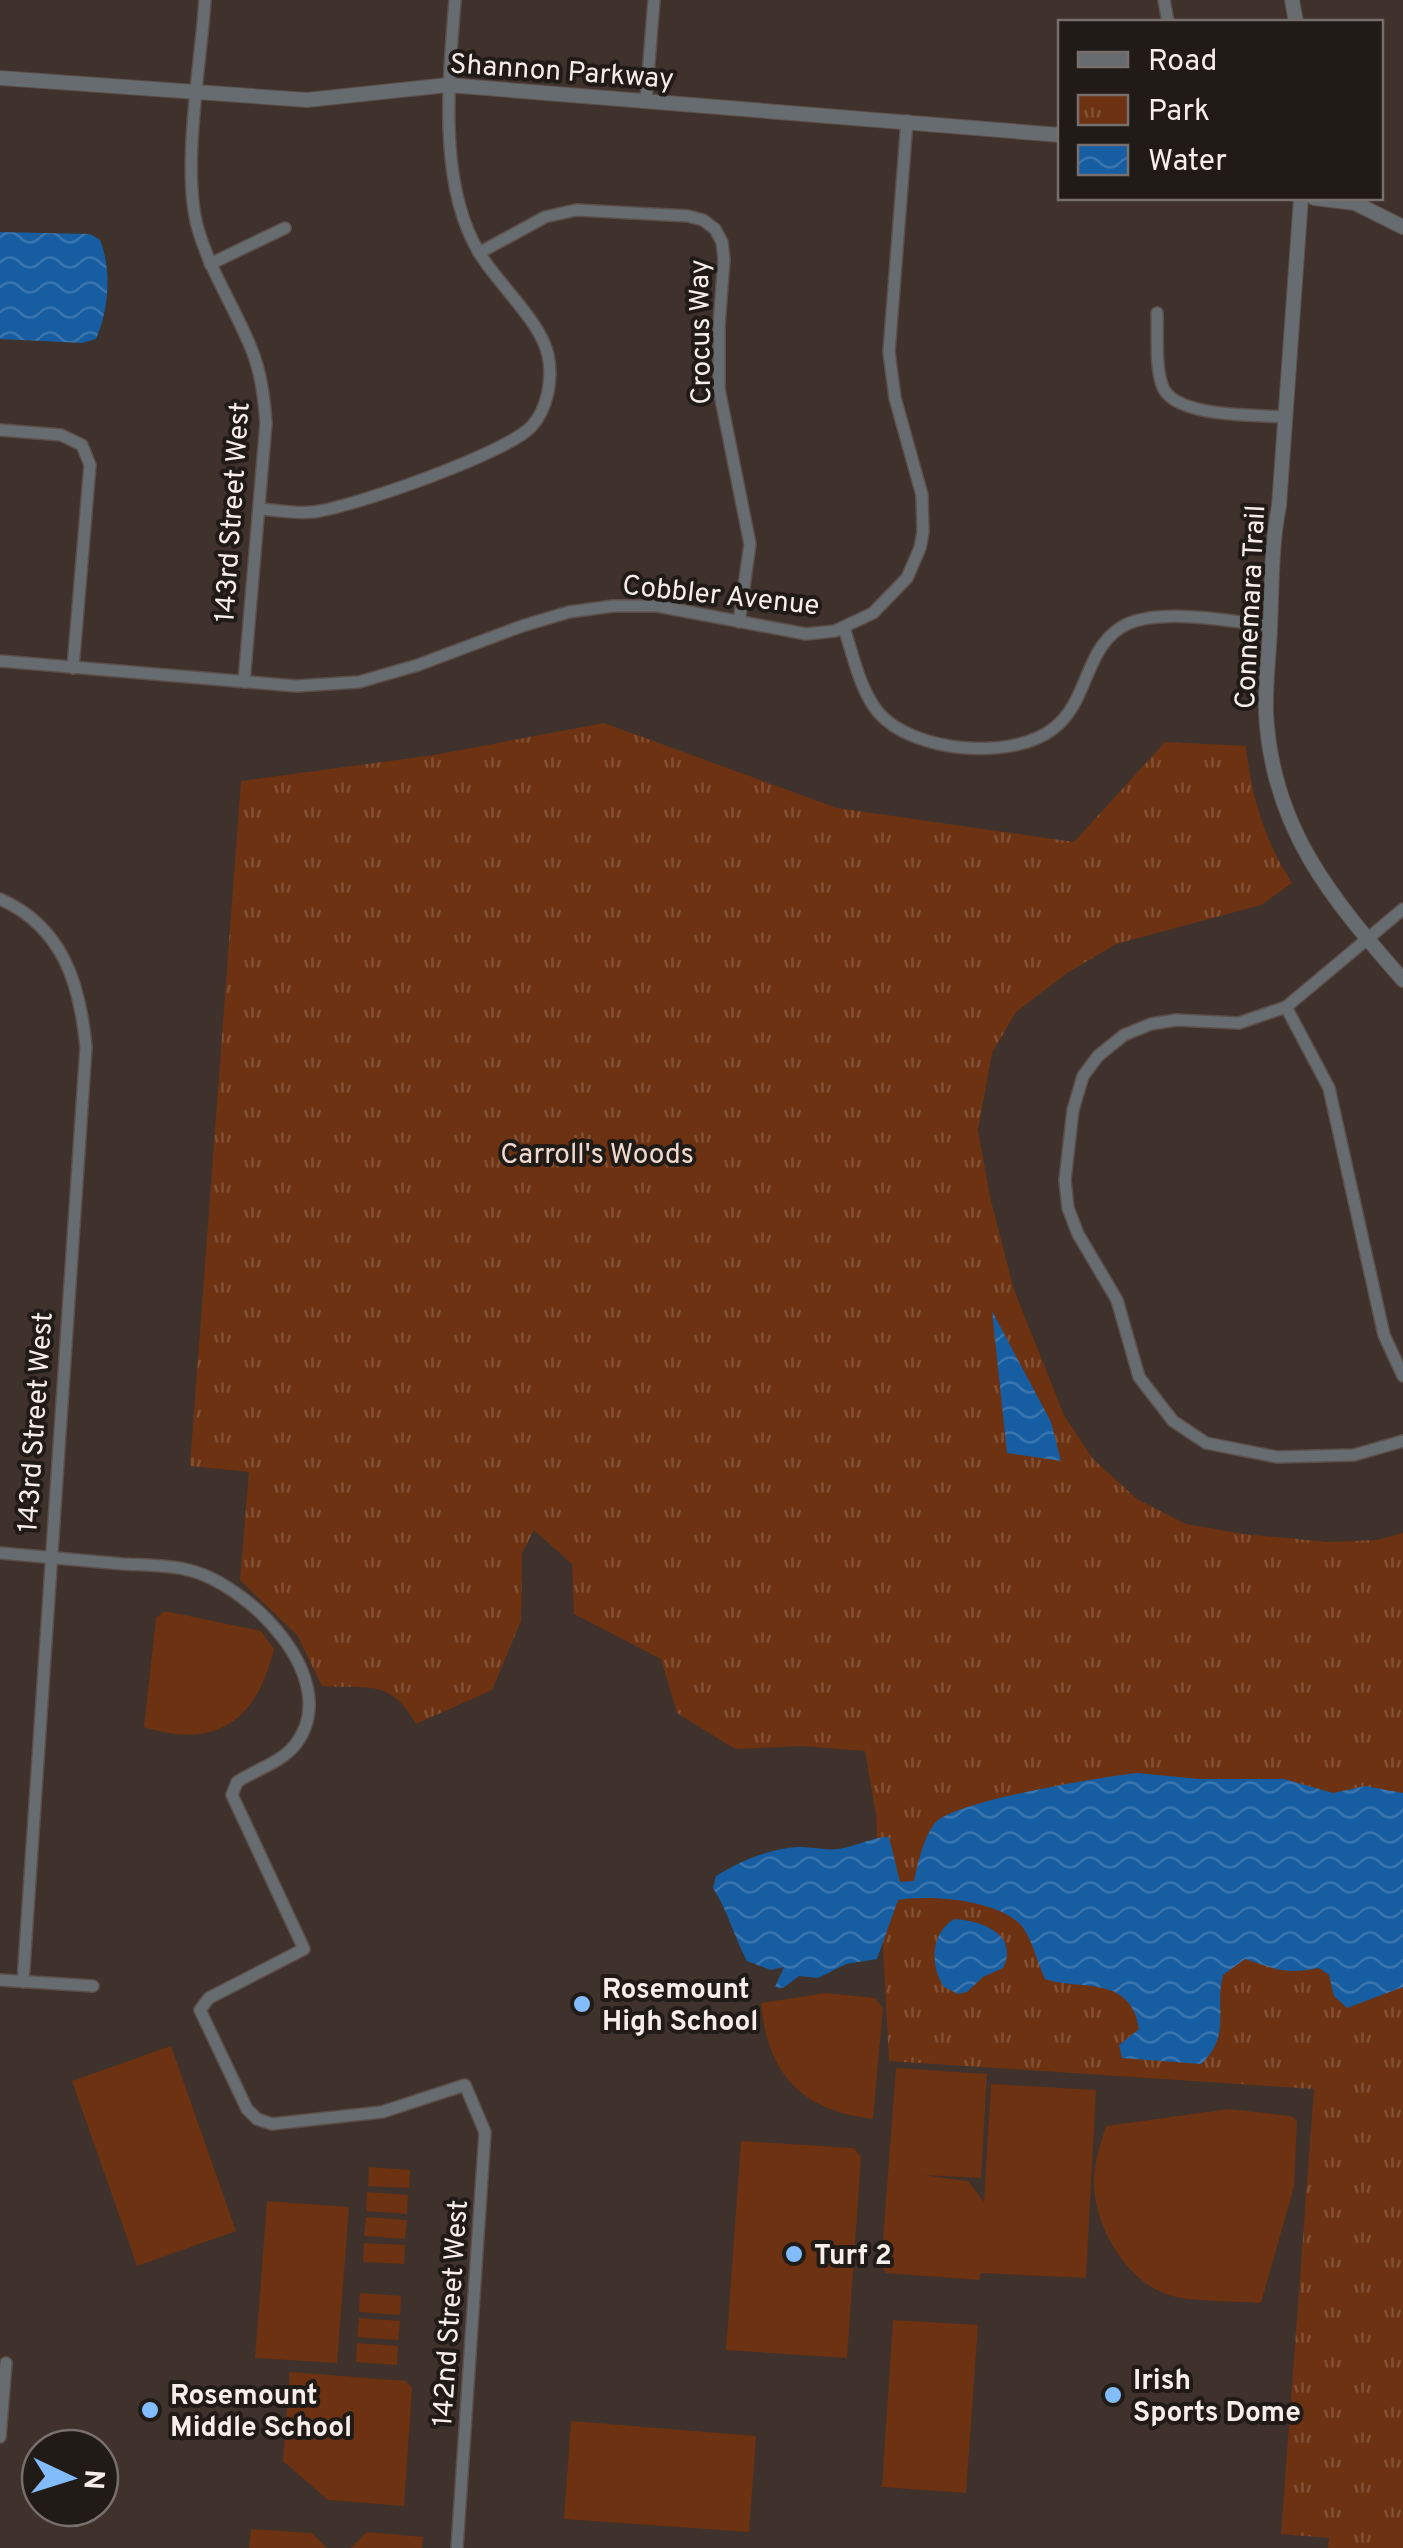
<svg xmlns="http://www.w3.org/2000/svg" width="1403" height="2548" font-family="Overpass,sans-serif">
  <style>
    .grass { fill: #6c3212 }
    .park { fill: url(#park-tufts) }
    .water { fill: url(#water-waves) }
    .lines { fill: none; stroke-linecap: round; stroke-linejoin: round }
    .minor-casing { stroke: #5c4f49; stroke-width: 14 }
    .tertiary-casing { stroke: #5c4f49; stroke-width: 16 }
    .minor { stroke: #676c71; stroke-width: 11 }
    .tertiary { stroke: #676c71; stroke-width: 14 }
    .poi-dot { fill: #83bcfb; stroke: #211b18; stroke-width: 4 }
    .labels { text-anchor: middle; stroke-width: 8; stroke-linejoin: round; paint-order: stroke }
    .street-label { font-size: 28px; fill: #f7eee9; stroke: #211b18 }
    .park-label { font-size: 28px; fill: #f2d9ce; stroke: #211b18 }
    .poi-label { font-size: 28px; font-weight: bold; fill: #f7eee9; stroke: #211b18; text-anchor: start }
  </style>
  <defs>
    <pattern id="park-tufts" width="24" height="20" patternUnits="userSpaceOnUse" patternTransform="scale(2.5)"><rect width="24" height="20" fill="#6c3212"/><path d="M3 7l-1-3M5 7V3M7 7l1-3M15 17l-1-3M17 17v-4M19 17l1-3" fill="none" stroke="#825034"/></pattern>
    <pattern id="water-waves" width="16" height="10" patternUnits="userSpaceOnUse" patternTransform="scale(2.5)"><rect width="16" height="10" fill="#175da1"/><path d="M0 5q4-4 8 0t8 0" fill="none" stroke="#3a75ae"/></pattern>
  </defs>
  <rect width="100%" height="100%" fill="#3f312b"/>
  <g class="grass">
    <path d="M165 1611 261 1631 274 1649C257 1720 217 1750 144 1727L156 1618Z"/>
    <path d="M826 1993 875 1998 883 2008 873 2119C802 2111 767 2074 761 2003Z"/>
    <path d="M171 2046 236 2231 137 2266 72 2081Z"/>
    <path d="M896 2068 987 2074 981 2178 923 2175 968 2181 984 2202 991 2084 1096 2090 1086 2278 981 2273 979 2280 886 2273 881 2266Z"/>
    <path d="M1229 2109 1291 2116 1297 2121 1294 2187 1261 2303C1237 2301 1190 2302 1169 2295 1126 2281 1096 2229 1094 2186 1093 2165 1100 2146 1106 2126Z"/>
    <path d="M741 2141 854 2148 861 2157 847 2358 726 2350Z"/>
    <path d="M369 2167 410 2170 409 2188 368 2186Z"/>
    <path d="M367 2192 408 2195 407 2214 366 2211Z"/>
    <path d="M267 2201 349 2207 337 2363 255 2358Z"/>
    <path d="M366 2217 407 2220 405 2239 364 2236Z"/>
    <path d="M364 2243 405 2245 404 2264 363 2262Z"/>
    <path d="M360 2293 401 2296 400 2315 359 2312Z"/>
    <path d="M359 2318 400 2321 398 2340 357 2337Z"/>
    <path d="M893 2320 978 2325 966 2493 882 2487Z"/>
    <path d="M357 2343 398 2346 397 2365 356 2362Z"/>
    <path d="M290 2372 406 2381 412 2388 404 2506 328 2500 283 2461Z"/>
    <path d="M571 2421 756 2436 749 2532 564 2519Z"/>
    <path d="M251 2529 312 2533 327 2548H249Z"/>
    <path d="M367 2532 423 2537 422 2548H351Z"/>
  </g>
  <path class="park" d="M604 723 837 808 1074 842 1165 742 1246 746C1251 795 1265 842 1292 883L1261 905 1116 944 1067 973 1016 1012 992 1053 978 1130 990 1197 1014 1290 1064 1415 1093 1459 1137 1499 1186 1524 1243 1534 1328 1542 1377 1540 1403 1533V2548H1328L1329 2538 1281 2534 1314 2089 889 2061 876 1815 865 1751 802 1746 735 1749 677 1713 661 1659 574 1614 572 1564 534 1530 522 1553 521 1621 492 1690 416 1724C390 1677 368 1690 322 1686L297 1635 240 1580 249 1472 190 1466 241 781 434 755Z"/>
  <g class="water">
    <path d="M0 232 90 234 100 240C112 271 109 308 96 339L82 343 0 339Z"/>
    <path d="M992 1311 1051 1422 1061 1461 1007 1453Z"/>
    <path d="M1137 1773 1199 1779H1284L1333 1793 1365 1786 1403 1793V1987L1347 2008 1334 1996 1329 1975 1319 1968C1286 1975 1276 1969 1245 1959L1223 1975C1214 2008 1232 2036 1201 2064L1122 2058 1119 2045 1139 2029C1131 1974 1080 1991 1045 1979 1038 1964 1033 1943 1024 1929 1005 1900 929 1894 898 1900L877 1959 846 1964 818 1978 799 1976 783 1988 775 1987 784 1967 771 1970 747 1961C734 1937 728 1911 713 1888L716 1876C740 1861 768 1849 797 1847 813 1846 827 1852 843 1848 859 1845 873 1837 889 1837L900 1882 914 1881C918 1863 923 1838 935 1823 953 1801 1102 1777 1137 1773Z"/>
    <path d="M954 1919C980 1920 1020 1934 1003 1968L983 1977 967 1992 958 1994 944 1987C930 1966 930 1934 954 1919Z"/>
  </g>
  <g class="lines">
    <g class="minor-casing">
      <g id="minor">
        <path d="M205 0C201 63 181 170 198 229 210 271 235 308 251 348 261 372 264 397 266 423L244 682"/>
        <path d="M1164 0 1168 22"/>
        <path d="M646 100 654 0"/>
        <path d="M479 253 545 217 576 210 688 216 703 220 715 229 722 242 724 259 719 326V389L750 544 739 622"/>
        <path d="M210 264 285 228"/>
        <path d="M1157 313C1158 335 1155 364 1162 385 1172 418 1257 415 1286 417"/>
        <path d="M0 430 61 435 82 445 90 465 73 668"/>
        <path d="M259 509C277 510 295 514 313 512 354 507 504 454 531 427 548 409 553 378 548 355 541 322 498 284 480 254 437 185 449 78 455 0"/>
        <path d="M844 628C853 655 860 690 878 712 912 753 1014 761 1054 728 1088 702 1084 652 1120 628 1153 606 1232 621 1270 626"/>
        <path d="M0 661 296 686 359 682 418 665 522 626 569 612 613 606H657L806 634 835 631 873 613 907 578 920 548 923 532 922 495 895 398 889 352 907 121"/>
        <path d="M0 899C63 927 80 984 86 1047L23 1982"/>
        <path d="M1403 909 1286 1007 1239 1023 1176 1020 1151 1024 1124 1035 1098 1056 1083 1076 1073 1110 1065 1180 1068 1208 1078 1234 1117 1300 1139 1377 1173 1421 1206 1443 1277 1457 1354 1455 1403 1441"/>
        <path d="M1286 1007 1329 1088 1384 1335 1403 1376"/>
        <path d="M0 1553C41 1557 82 1560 123 1564 143 1565 165 1565 184 1569 247 1581 346 1680 295 1745 282 1762 255 1770 237 1782L232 1795 304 1949 209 1998 200 2010 247 2109 257 2119 272 2124 382 2112 465 2085 485 2132 457 2548"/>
        <path d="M0 1980 93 1986"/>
        <path d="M0 2437 6 2363"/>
      </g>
    </g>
    <g class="tertiary-casing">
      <g id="tertiary">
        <path d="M1292 0 1296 22"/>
        <path d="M0 78 307 100 448 85 1060 135"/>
        <path d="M1301 198 1279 506C1271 546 1272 587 1270 628 1269 656 1265 685 1266 713 1272 828 1331 898 1403 980"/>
        <path d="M1314 198 1355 203 1403 227"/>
      </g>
    </g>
    <use href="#minor" class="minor"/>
    <use href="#tertiary" class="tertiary"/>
  </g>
  <g class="poi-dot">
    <circle cx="582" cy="2004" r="10"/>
    <circle cx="794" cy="2254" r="10"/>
    <circle cx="1113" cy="2395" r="10"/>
    <circle cx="150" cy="2410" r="10"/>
  </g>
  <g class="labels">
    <g class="street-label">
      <text transform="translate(562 70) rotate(4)" y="10">Shannon Parkway</text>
      <text transform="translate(699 332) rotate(-91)" y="10">Crocus Way</text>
      <text transform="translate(231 512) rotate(-86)" y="10">143rd Street West</text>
      <text transform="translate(721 594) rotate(6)" y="10">Cobbler Avenue</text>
      <text transform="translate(1249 607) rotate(-87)" y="10">Connemara Trail</text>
      <text transform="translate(34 1422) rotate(-86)" y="10">143rd Street West</text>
      <text transform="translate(449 2313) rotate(-86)" y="10">142nd Street West</text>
    </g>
    <g class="park-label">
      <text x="597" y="1163">Carroll's Woods</text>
    </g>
    <g class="poi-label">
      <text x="602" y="1998">Rosemount<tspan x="602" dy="32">High School</tspan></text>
      <text x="814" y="2264">Turf 2</text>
      <text x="1133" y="2389">Irish<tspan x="1133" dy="32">Sports Dome</tspan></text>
      <text x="170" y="2404">Rosemount<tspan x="170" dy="32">Middle School</tspan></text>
    </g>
  </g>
  <rect x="1058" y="20" width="325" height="180" fill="#211b18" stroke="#776f6c" stroke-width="2.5"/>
  <rect x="1078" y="52" width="50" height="15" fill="#676c71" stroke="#776f6c" stroke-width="2.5"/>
  <text x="1148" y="70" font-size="30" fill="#f7eee9">Road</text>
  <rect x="1078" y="95" width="50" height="30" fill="url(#park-tufts)" stroke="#776f6c" stroke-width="2.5"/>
  <text x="1148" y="120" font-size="30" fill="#f7eee9">Park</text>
  <rect x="1078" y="145" width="50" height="30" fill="url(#water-waves)" stroke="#776f6c" stroke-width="2.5"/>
  <text x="1148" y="170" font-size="30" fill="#f7eee9">Water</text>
  <g transform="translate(70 2478) rotate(94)"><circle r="48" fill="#211b18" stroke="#776f6c" stroke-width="2.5"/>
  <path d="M0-8L18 38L0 25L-18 38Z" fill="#83bcfb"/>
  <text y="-15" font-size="28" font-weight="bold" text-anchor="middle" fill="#f7eee9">N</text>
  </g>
</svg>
